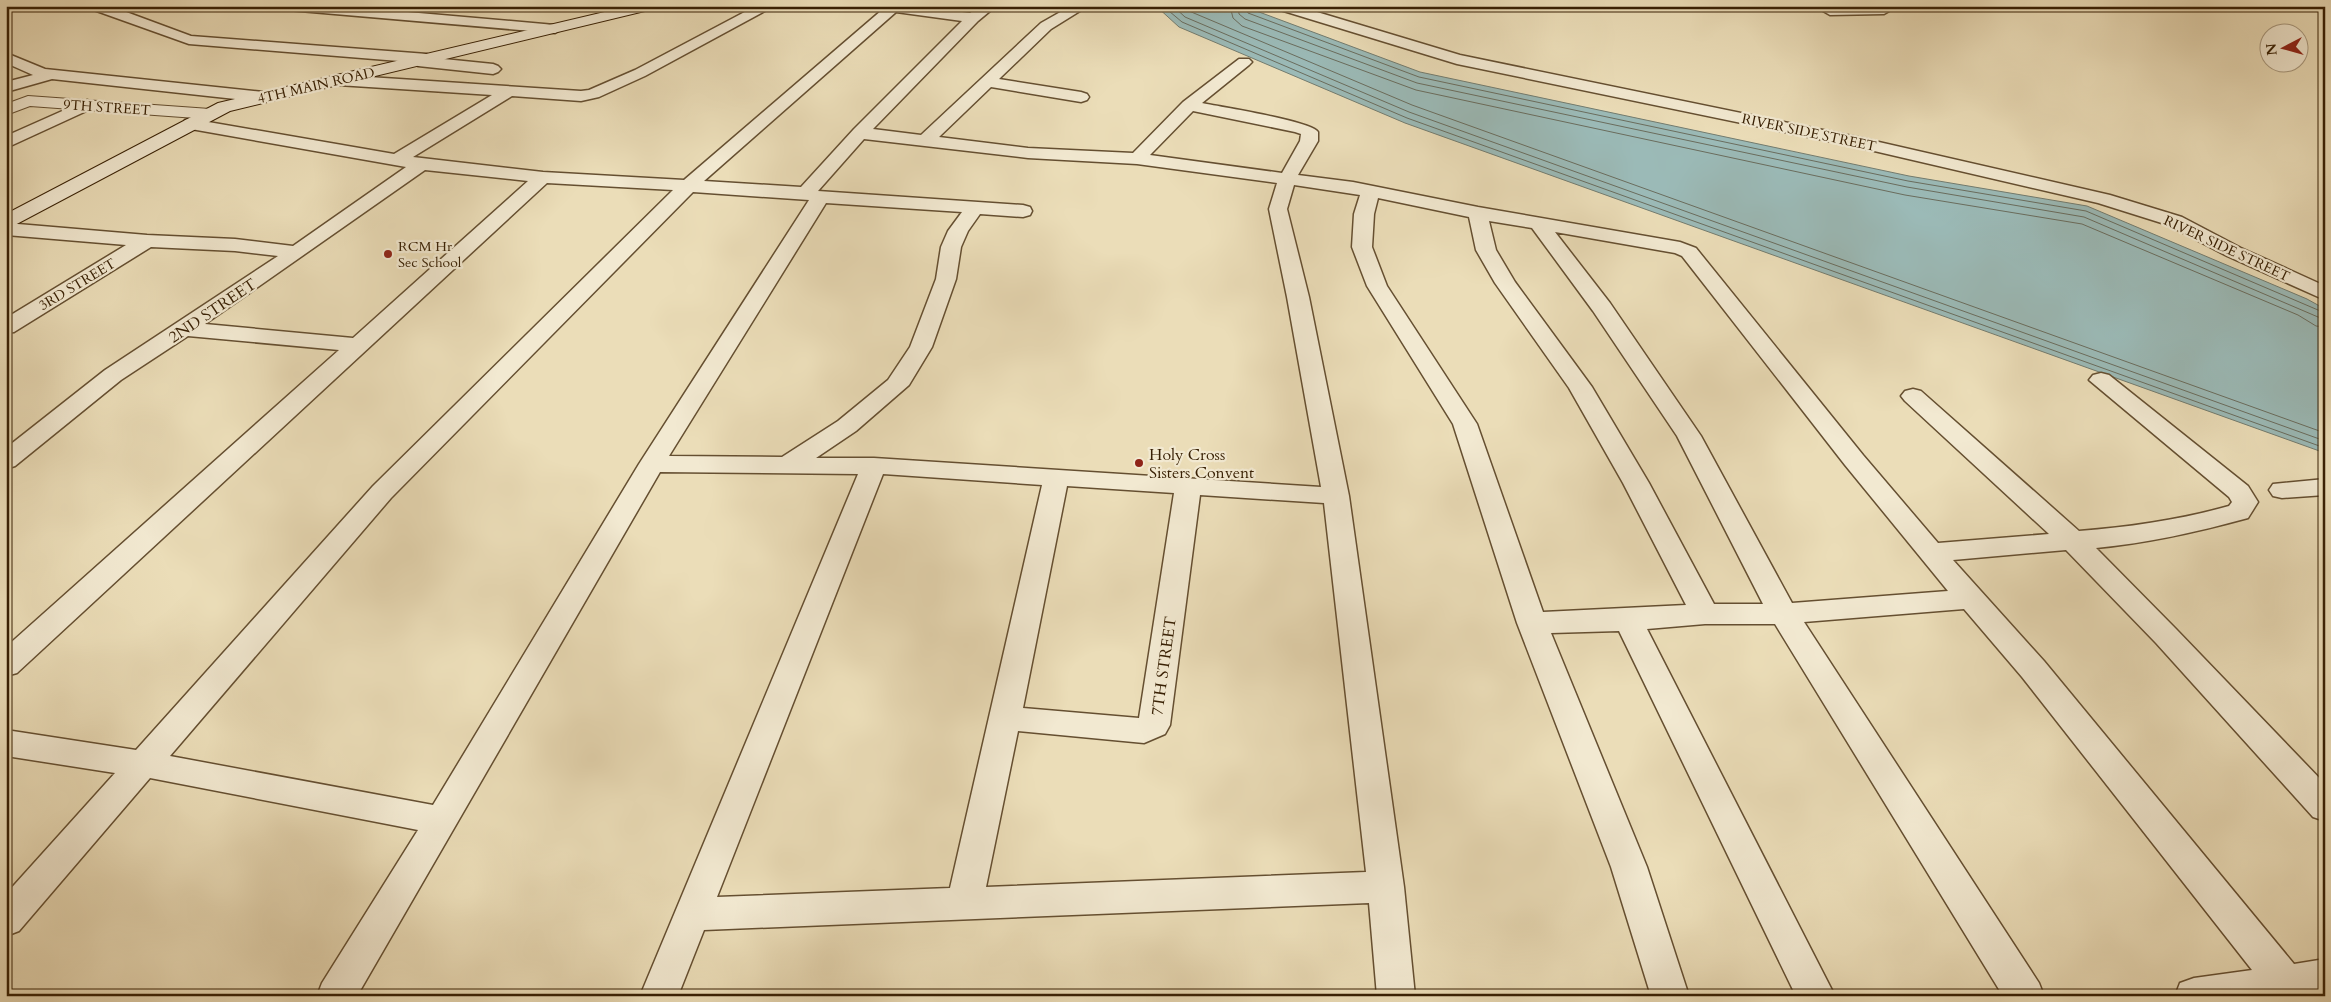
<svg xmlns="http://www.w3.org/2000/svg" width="2331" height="1002" font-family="Cardo,serif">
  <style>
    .water { fill: #9bbab7; stroke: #737c6f }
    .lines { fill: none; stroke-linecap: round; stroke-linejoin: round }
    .shore { stroke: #6a6d5e; stroke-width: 1 }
    .minor-casing { stroke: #654f31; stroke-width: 3 }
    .tertiary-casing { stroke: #654f31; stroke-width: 2 }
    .secondary-casing { stroke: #382004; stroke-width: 2 }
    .minor { fill: #f2e9d1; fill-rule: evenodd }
    .tertiary { fill: #f2e9d1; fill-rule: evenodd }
    .secondary { fill: #f2e9d1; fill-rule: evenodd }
    .poi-dot { fill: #8f2418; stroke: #f2e9d1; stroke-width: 2 }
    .labels { text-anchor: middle; stroke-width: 4.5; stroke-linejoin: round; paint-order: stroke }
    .far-street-label { font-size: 14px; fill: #382004; stroke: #f2e9d1 }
    .far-poi-label { font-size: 14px; fill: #382004; stroke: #f2e9d1; text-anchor: start }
    .street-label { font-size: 16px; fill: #382004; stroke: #f2e9d1 }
    .poi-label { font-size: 16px; fill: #382004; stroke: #f2e9d1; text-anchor: start }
  </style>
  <rect width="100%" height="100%" fill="#ebddb8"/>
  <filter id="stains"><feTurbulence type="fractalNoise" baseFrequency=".004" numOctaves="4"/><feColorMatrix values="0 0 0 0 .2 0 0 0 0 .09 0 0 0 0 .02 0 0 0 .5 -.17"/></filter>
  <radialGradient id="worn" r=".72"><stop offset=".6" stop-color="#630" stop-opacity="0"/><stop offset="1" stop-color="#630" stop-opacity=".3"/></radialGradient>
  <path class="water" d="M1156 6H1243L1420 72 1909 176 2087 206 2307 299 2325 309V453L1405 123 1179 27Z"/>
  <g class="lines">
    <g class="shore">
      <path d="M1163 6 1182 22 1407 118 2325 448"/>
      <path d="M1173 6 1185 17 1409 112 2325 441"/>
      <path d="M1184 6 1189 11 1412 105 2325 433"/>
      <path d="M1230 6 1233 18 1242 26 1416 90 1905 195 2082 224 2298 315 2316 326 2325 327"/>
      <path d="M1238 6 1239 14 1245 19 1417 83 1907 187 2084 217 2325 320"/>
      <path d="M1244 6 1248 13 1419 77 1908 181 2086 211 2325 313"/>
    </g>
    <g class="minor-casing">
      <g id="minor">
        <path d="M89 6H110L191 36 427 54 434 58 493 64 498 66 501 69 498 72 493 74 418 66 411 62 189 44 91 9Z"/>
        <path d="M281 6H339L555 25 562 29 555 33 288 10Z"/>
        <path d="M756 6H774L645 76 599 97 581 101 512 96 413 157 543 172 684 180 882 10 874 9 872 6H914L970 13 980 6H996L978 21 873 129 921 135 1041 23 1071 6H1088L1051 29 999 79 1081 92 1087 94 1089 97 1087 100 1081 102 991 87 939 137 1028 148 1133 153 1183 102 1239 59H1249L1252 62 1249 65 1202 103C1221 107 1311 121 1318 132V141L1298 175 1353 182 1478 207 1680 242 1696 248 1863 455 1938 543 2049 534 1905 401 1901 396 1905 391 1913 389 1921 391 2079 531C2130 527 2179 520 2229 506L2232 502 2229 497 2089 380 2093 375 2101 373 2109 375 2248 486 2258 502 2248 518C2197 532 2148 543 2096 548L2176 629 2325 784V821L2313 817 2156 643 2066 550 1953 560 2044 661 2294 964 2325 959V995L2175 996 2180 983 2194 978 2252 970 2022 677 1964 609 1804 622 2039 983 2044 996H2003L1775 624H1705L1647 629 1835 996H1796L1619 631 1551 633 1647 867 1689 996H1651L1611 867 1517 623 1453 424 1367 286 1352 247 1354 214 1360 195 1294 185 1287 209 1309 297 1349 496 1404 887 1415 996H1377L1369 903 704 930 678 996H640L858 474 660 472 357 996H317L322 983 418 830 150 778 19 931 6 936V894L115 773 6 756V730L136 750 373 486 673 190 547 183 17 673 6 676V647L339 350 188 336 121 380 15 466 6 469V448L105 370 278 256 235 251 151 247 14 332 6 333V318L126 245 6 235V223L147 235 235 239 293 246 406 167 191 129 185 128 183 124 185 120 191 119 394 154 492 95 338 85 332 83 330 80 332 77 338 75 581 91 589 90 635 70ZM896 12 962 21 854 129 801 187 704 181ZM1193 111 1295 132 1301 134 1300 141 1282 173 1150 155ZM864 139 1028 158 1137 164 1277 183 1269 209 1287 297 1321 487 874 458H816L856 431 909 385 932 347 956 279 961 247 968 231 980 214 1023 217 1030 215 1032 211 1030 207 1023 205 818 191ZM425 170 528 181 353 338 205 324ZM693 192 809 200 639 464 433 805 170 756 391 498ZM1378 198 1469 217 1476 250 1495 283 1569 388 1623 483 1686 605 1543 612 1477 424 1387 286 1372 247 1374 214ZM826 203 962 212 948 231 941 247 936 279 910 347 888 380 838 421 782 457 669 456ZM1489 221 1532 228 1593 311 1677 436 1763 604H1714L1649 483 1592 387 1515 282 1496 250ZM1555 232 1675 253 1682 256 1845 465 1948 591 1792 603 1701 436 1610 303ZM883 474 1042 485 950 888 717 897ZM1067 486 1174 493 1139 718 1023 708ZM1200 495 1324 503 1366 872 986 887 1018 731 1144 743 1165 734 1170 725Z"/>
        <path d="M1275 6H1297L1460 55 1857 137 2110 195 2182 217 2241 248 2325 286V300L2227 256 2168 225 2098 203 1857 147 1457 64 1277 9Z"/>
        <path d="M1886 6 1891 10 1884 14 1830 15 1823 11 1830 7Z"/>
        <path d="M6 53 45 69 264 92 270 94 272 97 270 100 264 102 52 79 6 92V82L33 75 6 63Z"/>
        <path d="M87 100 93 102 95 105 93 108 6 148V136Z"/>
        <path d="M2325 479V495L2282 498 2273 496 2269 490 2273 484Z"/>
      </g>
    </g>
    <g class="tertiary-casing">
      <path id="tertiary" d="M28 96 210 109 216 110 219 114 216 118 210 119 30 106 6 115V104Z"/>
    </g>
    <g class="secondary-casing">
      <path id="secondary" d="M630 6H656L649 10 230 111 13 226 6 228V214L218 103Z"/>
    </g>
    <use href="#minor" class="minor"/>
    <use href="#tertiary" class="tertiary"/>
    <use href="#secondary" class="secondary"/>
  </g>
  <g class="poi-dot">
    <circle cx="388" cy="254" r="5"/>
    <circle cx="1139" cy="463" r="5"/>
  </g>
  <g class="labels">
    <g class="far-street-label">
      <text transform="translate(316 85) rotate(-13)" y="5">4TH MAIN ROAD</text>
      <text transform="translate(107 107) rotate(4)" y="5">9TH STREET</text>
      <text transform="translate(1809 132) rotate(12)" y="5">RIVER SIDE STREET</text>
      <text transform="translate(2227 248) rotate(25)" y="5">RIVER SIDE STREET</text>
      <text transform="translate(77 284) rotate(-31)" y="5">3RD STREET</text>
    </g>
    <g class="far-poi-label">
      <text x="398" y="251">RCM Hr<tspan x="398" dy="16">Sec School</tspan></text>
    </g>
    <g class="street-label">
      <text transform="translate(212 310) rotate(-34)" y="6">2ND STREET</text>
      <text transform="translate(1163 666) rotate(-82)" y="6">7TH STREET</text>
    </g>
    <g class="poi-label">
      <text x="1149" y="460">Holy Cross<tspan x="1149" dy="18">Sisters Convent</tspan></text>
    </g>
  </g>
  <rect width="2331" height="1002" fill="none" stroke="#ebddb8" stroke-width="25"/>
  <rect x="8" y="8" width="2316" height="987" fill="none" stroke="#382004" stroke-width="2.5"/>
  <rect x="12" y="12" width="2306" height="977" fill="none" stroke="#382004"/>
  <g transform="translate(2284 48) rotate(264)"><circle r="24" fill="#f2e9d1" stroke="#a8997f"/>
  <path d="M0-4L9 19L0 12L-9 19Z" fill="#8f2418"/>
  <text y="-8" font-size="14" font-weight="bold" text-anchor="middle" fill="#382004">N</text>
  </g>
  <rect width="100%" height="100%" filter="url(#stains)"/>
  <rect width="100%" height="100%" fill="url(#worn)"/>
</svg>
